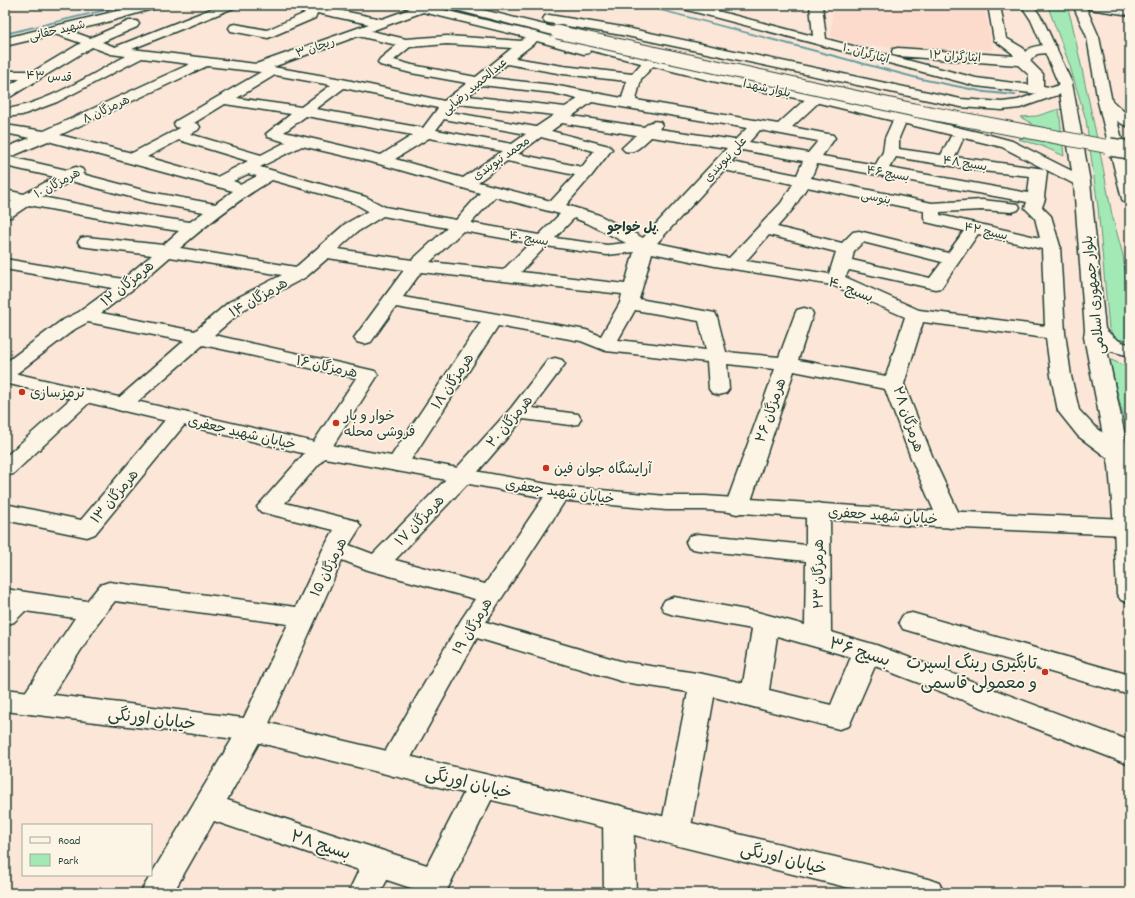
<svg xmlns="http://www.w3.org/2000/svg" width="1135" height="898" font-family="Dekko,'Playpen Sans Arabic',sans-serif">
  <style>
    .built { fill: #fcdbcd }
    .green { fill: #a2e9b6; stroke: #609375 }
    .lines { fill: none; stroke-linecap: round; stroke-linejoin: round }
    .stream { fill: #5f9b9f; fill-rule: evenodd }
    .street-casing { stroke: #1f3d34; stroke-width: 3 }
    .secondary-casing { stroke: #1f3d34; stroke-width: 3 }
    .primary-casing { stroke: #1f3d34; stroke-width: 3 }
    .highway-casing { stroke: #1f3d34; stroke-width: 3 }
    .street { fill: #fcf5e5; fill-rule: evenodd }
    .secondary { fill: #fcf5e5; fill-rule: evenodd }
    .primary { fill: #fcf5e5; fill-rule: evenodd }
    .highway { fill: #fcf5e5; fill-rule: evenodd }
    .highway-bridge-far1-casing { stroke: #1f3d34; stroke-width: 15; stroke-linecap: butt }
    .highway-bridge-casing { stroke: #1f3d34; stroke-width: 20; stroke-linecap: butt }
    .highway-bridge-far1 { stroke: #fcf5e5; stroke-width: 13 }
    .highway-bridge { stroke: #fcf5e5; stroke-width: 17 }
    .poi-dot { fill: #c8321e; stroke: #fcf5e5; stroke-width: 1.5 }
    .labels { text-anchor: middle; stroke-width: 3.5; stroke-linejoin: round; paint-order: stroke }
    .far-street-label { font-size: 12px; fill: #1f3d34; stroke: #fcf5e5 }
    .far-neighbourhood-label { font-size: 13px; font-weight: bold; fill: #1f3d34; stroke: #fcf5e5 }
    .street-label { font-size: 14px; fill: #1f3d34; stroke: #fcf5e5 }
    .poi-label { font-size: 14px; fill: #1f3d34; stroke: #fcf5e5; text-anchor: start }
    .near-street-label { font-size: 17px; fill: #1f3d34; stroke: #fcf5e5 }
    .near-poi-label { font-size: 17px; fill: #1f3d34; stroke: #fcf5e5; text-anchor: end }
  </style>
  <rect width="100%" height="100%" fill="#fce6d7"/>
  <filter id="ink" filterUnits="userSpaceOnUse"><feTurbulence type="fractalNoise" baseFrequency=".025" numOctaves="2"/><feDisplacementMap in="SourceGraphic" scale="8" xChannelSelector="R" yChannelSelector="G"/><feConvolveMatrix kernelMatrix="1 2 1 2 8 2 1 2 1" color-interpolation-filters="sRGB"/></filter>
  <g filter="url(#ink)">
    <path class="built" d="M833 5H984L993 50 862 46 831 37Z"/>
    <g class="green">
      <path d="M1052 6 1068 9 1072 23 1101 157 1112 215 1123 255 1130 313 1129 340H1117L1109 329 1098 207 1086 120 1069 63 1048 7Z"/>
      <path d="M1059 109 1064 156 1042 146 1018 139 1029 136 1034 131 1031 123 1020 117 1037 116Z"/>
      <path d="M1109 359 1125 366H1130V444Z"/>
    </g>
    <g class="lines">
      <g class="stream">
        <path d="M123 5H130L5 35V33Z"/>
        <path d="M639 5H645L921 78 985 91 1015 94 1017 95 1015 96 985 93 921 80Z"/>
      </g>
      <g class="street-casing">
        <g id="street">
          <path d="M221 5H238L236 7 132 49 256 64 369 24 317 13 315 18 268 38 231 31 229 28 231 25 235 24 267 30 305 13V11L291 7 289 5H325L323 7 382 19 410 9 404 7 402 5H423L539 33 589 47 590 50 589 53 584 54 537 41 515 58 563 66 632 74 646 58H656L658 61 641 79 636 100 778 124 810 95 815 94 820 95 822 98 820 101 792 127 833 135 835 138 822 156 877 165 876 164 883 152 885 138 895 116 900 115 905 116 907 119 899 138V149L941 155 951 136 956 135 961 136 963 139 955 157 1045 169 1047 172 1044 197 1045 199 1042 207 1051 216 1060 246 1065 333 1071 376 1079 410 1094 426 1125 449 1128 454 1125 459 1117 461 1109 459 1078 436 1058 411 1051 376 1046 338 923 322 904 384 933 458 962 520 958 525 950 528 942 525 938 520 911 458 885 389 794 371 749 507 745 512 737 514 729 512 725 507 775 369 727 364 729 389 726 393 719 395 712 393 709 389 707 362 606 351 581 341 498 326 405 469 397 471 389 469 386 464 481 322 396 307 371 342 364 344 357 342 354 338 404 270 328 258 306 277 243 310 214 335 375 371 378 375 327 455 285 503 357 521 361 526 349 545 373 554 454 471 511 408 548 360 555 358 562 360 565 364 532 408 578 414 581 419 578 424 570 425 523 419 470 481 395 560 485 584 550 488 558 486 566 488 570 493 486 622 624 662 703 674 743 683 752 629 674 615 665 612 661 606 665 600 674 597 757 612 805 625 806 561 698 550 689 548 686 542 689 536 698 534 806 545V511L810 506 818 503 826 506 830 511 831 632 876 645 1130 741V765L875 666 849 726 839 729 714 697 690 832 686 841 675 845 664 841 660 832 688 692 624 682 477 638 403 772 393 776 383 772 378 764 461 620 475 599 368 570 342 560 266 730 227 800 427 865 472 777 483 774 494 777 498 786 446 892 426 893 387 880 380 893H348L359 870 214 821 173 893H140L240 726 288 624 115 601 102 617 42 711 32 714 22 711 18 703 75 618 25 611 14 622 5 625V589L87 601 100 585 109 582 296 607 323 549 334 530 261 512 257 507 311 446 356 378 203 345 129 409 122 411 115 409 112 405 115 401 184 341 88 322 75 329 12 377 5 379V363L61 321 79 312 112 288 5 269V259L123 279 152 255 87 247 81 246 78 242 81 238 87 237 163 245 179 231 119 222 29 205 11 217 5 218V206L12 201 5 200V190L24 194 55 177 5 166V148L30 138 5 133V125L44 131 190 64 142 58 57 102 22 115 5 117V109C44 105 92 74 126 56L111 54 92 47 10 97 5 98V88L20 79H5V71H34L81 43 52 33 50 30 52 27H60L90 38 129 21H137L139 24 137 27 102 42 115 47ZM423 12 525 37 521 41 447 36 406 39 371 31ZM358 36 397 45 380 59 378 62 380 65 411 73 467 83 444 101 342 79 273 67ZM447 44 512 48 476 77 412 65 394 60 410 47ZM507 64 563 74 627 81 622 98 553 85 490 78ZM207 66 261 72 176 121 174 124 176 127 180 128 132 153 60 135ZM275 75 331 85 301 107 237 98ZM481 85 553 93 578 99 565 107 468 96ZM344 88 438 108 423 128 316 109ZM592 102 747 128 735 140 659 129 662 125 660 122C653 120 650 122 644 127L572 116ZM225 104 291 114 266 134 268 137 286 142 261 155 190 134 198 130 200 127 198 124 194 123ZM459 104 554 115 536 127 450 112ZM306 116 413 135 381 155 284 132ZM444 119 526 134 512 144 436 130ZM562 123 636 135 622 148 625 151C636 154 643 144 651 137L727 148 643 238 599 215 566 205 592 175 612 149 609 146 551 131ZM760 130 818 141 808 153 749 142ZM541 137 594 151 582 167 518 154ZM429 138 502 151 463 178 395 159ZM179 140 248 161 217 177 147 157ZM48 141 233 191 215 204 150 192 82 174 84 172 82 169 76 167 67 170 10 157ZM302 146 379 164 480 193 456 220 385 207 366 197 260 167ZM742 150 803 161 797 175 731 162ZM896 157 982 171 1030 176 1028 193 889 168ZM507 161 575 175 551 201 478 182ZM817 164 1027 202 1025 208 1035 218 1040 238 940 215V212L982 210 1012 212 1018 210 1020 207 1018 204 982 200 932 203 811 178ZM724 170 793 184 781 203 729 258 657 243ZM248 174 257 176 240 185 238 183 233 181ZM272 180 354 203 368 211 345 224 296 267 180 248C209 223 239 199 272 180ZM71 181 149 202 204 212 190 222 119 212 42 197ZM807 187 924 211V218L926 222 964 231 948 253 859 231 853 232 842 243 777 227 793 209ZM495 197 560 214 539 235 471 223ZM383 216 447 228 412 260 338 249 357 232ZM574 218 587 223 626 243 607 245 555 238ZM463 231 530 243 503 270 430 262ZM978 234 1042 249 1045 326 919 310 845 277 849 270 935 289 941 288ZM769 235 836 252 829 274 746 261ZM863 242 942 262 930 278 852 260 854 251ZM546 246 607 255 634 252 625 284 521 272ZM652 253 715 266 832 285 905 317 886 376 798 360 813 314 811 310 804 308 797 310 795 314 779 357 726 352 717 317 715 313 639 299ZM170 257 282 275 229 302 195 331 101 313 133 289ZM421 272 622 294 620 303 601 336 586 330 403 297ZM635 310 699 321 706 350 618 340ZM777 636 851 657 831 705 769 690Z"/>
          <path d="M674 5H694L813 36 810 5H822L826 39 976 78 1029 85V75L1018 65 898 56 893 55 892 52 893 49 898 48 1014 56 1012 53 994 40 988 5H1000L1006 38 1023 48 1025 52C1032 45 1047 44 1056 46L1057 49 1056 52 1037 54 1030 61 1043 74V86L1059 89 1061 92 1059 95 1054 96 976 86 676 7Z"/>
          <path d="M85 390 92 392 95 396 92 400 13 474 5 476V457L78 392Z"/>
          <path d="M179 412 187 413 190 418 95 534 87 537 5 520V504L81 520 171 413Z"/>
          <path d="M912 613 1130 675V695L903 629 899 622 903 615Z"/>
          <path d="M618 805 629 809 633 818 636 893H604L603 818 607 809Z"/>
        </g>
      </g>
      <g class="secondary-casing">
        <g id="secondary">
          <path d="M142 5H161L159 7 100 24 5 46V38Z"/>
          <path d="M1083 5H1113L1130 7V15L1089 9 1085 7Z"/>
          <path d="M5 371 319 443 558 486 666 496H705L915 510 1126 519 1130 520V534L1126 535 915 526 705 510H666L558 500 319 457 5 383Z"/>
          <path d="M5 689 252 719 928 879 939 883 944 893H870L252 741 5 711Z"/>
        </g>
      </g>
      <g class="primary-casing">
        <g id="primary">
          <path d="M442 5H462L561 29 593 43 717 74 815 94 986 134 1012 141 1072 171 1060 94 1020 108 1002 110 961 107 622 35 549 23 545 22 543 19 545 16 549 15 622 27 961 99 1002 102 1018 100 1059 85 1031 20 1021 5H1033L1043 20 1072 83 1090 182 1105 329C1112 336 1119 343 1130 344V356L1107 350 1130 460V603L1121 600 1117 594 1114 527 1109 466 1084 337 1085 330 1074 184 1002 147 815 102 712 81 585 49 553 35 444 7Z"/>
          <path d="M1073 5H1085L1099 37 1112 102 1130 169V204L1124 202 1122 199 1098 102 1087 37Z"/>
        </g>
      </g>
      <g class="highway-casing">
        <g id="highway">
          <path d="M1105 98 1110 99 1130 117V127C1118 124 1105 112 1098 102L1100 99Z"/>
          <path d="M1130 167V177L1124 179 1118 177 1116 174 1118 171Z"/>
        </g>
      </g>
      <use href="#street" class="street"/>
      <use href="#secondary" class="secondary"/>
      <use href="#primary" class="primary"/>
      <use href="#highway" class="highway"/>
      <g class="highway-bridge-far1-casing">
        <path id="highway-bridge-far1" d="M557 32 914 110 1115 148"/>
      </g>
      <g class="highway-bridge-casing">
        <path id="highway-bridge" d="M1110 147 1130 150"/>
      </g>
      <use href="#highway-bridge-far1" class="highway-bridge-far1"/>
      <use href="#highway-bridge" class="highway-bridge"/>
    </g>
  </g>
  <g class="poi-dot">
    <circle cx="22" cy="392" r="4"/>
    <circle cx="336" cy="423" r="4"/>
    <circle cx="546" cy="468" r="4"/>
    <circle cx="1045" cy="672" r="4"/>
  </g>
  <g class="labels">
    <g class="far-street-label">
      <text transform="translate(57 30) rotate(-13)" y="4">شهید حقانی</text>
      <text transform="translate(315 47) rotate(-19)" y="4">ریحان ۳</text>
      <text transform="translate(866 53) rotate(15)" y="4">ایثارگران ۱۰</text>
      <text transform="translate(955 56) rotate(4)" y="4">ایثارگران ۱۲</text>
      <text transform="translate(49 76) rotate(3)" y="4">قدس ۴۳</text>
      <text transform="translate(474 86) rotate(-40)" y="4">عبدالحمید رضایی</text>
      <text transform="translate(767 88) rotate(12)" y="4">بلوار شهدا</text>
      <text transform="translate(106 109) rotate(-25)" y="4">هرمزگان ۸</text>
      <text transform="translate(501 158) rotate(-35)" y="4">محمد نبوبندی</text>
      <text transform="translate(725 159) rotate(-47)" y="4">علی نبوبندی</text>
      <text transform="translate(965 163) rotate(9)" y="4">بسیج ۴۸</text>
      <text transform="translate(888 173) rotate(10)" y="4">بسیج ۴۶</text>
      <text transform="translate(57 183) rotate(-28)" y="4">هرمزگان ۱۰</text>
      <text transform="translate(876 197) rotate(11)" y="4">بنوسی</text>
      <text transform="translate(986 231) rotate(13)" y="4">بسیج ۴۲</text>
      <text transform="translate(529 238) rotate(10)" y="4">بسیج ۴۰</text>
    </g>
    <g class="far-neighbourhood-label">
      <text x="633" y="231">پل خواجو.</text>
    </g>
    <g class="street-label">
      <text transform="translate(127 283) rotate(-39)" y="5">هرمزگان ۱۲</text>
      <text transform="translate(851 289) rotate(21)" y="5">بسیج ۴۰</text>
      <text transform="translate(1093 295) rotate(-96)" y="5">بلوار جمهوری اسلامی</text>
      <text transform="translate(258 297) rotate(-30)" y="5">هرمزگان ۱۴</text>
      <text transform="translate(327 366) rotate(12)" y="5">هرمزگان ۱۶</text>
      <text transform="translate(452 381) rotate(-56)" y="5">هرمزگان ۱۸</text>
      <text transform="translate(770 410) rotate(-71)" y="5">هرمزگان ۲۶</text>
      <text transform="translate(909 419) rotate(71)" y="5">هرمزگان ۲۸</text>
      <text transform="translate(509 421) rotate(-50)" y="5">هرمزگان ۲۰</text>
      <text transform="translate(242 432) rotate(13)" y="5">خیابان شهید جعفری</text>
      <text transform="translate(560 491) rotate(8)" y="5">خیابان شهید جعفری</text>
      <text transform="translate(114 496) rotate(-50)" y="5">هرمزگان ۱۳</text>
      <text transform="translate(883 515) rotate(4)" y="5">خیابان شهید جعفری</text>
      <text transform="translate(419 520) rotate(-46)" y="5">هرمزگان ۱۷</text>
      <text transform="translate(328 567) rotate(-63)" y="5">هرمزگان ۱۵</text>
      <text transform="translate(818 574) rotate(-90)" y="5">هرمزگان ۲۳</text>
      <text transform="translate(472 626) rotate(-59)" y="5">هرمزگان ۱۹</text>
    </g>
    <g class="poi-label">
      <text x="30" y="397">ترمزسازی</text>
      <text x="344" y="420">خوار و بار<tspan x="344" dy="16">فروشی محله</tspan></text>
      <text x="554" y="473">آرایشگاه جوان فین</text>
    </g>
    <g class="near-street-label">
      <text transform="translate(860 651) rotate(17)" y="6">بسیج ۳۶</text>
      <text transform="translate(152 718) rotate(7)" y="6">خیابان اورنگی</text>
      <text transform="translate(469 782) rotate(14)" y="6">خیابان اورنگی</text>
      <text transform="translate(321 844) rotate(18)" y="6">بسیج ۲۸</text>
      <text transform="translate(784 858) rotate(14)" y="6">خیابان اورنگی</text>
    </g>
    <g class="near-poi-label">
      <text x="1037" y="668">تابگیری رینگ اسپرت<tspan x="1037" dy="20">و معمولی قاسمی</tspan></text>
    </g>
  </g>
  <rect width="1135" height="898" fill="none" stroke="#fcf5e5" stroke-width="20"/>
  <rect x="10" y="10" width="1115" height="878" fill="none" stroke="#1f3d34" stroke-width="1.5" filter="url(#ink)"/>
  <rect x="22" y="824" width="130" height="52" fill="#fcf5e5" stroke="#a4ab9e"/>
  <rect x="30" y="837" width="20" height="6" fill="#fcf5e5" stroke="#a4ab9e"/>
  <text x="58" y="844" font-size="12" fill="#1f3d34">Road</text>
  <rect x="30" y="854" width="20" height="12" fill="#a2e9b6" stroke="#a4ab9e"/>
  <text x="58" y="864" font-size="12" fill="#1f3d34">Park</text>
</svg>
